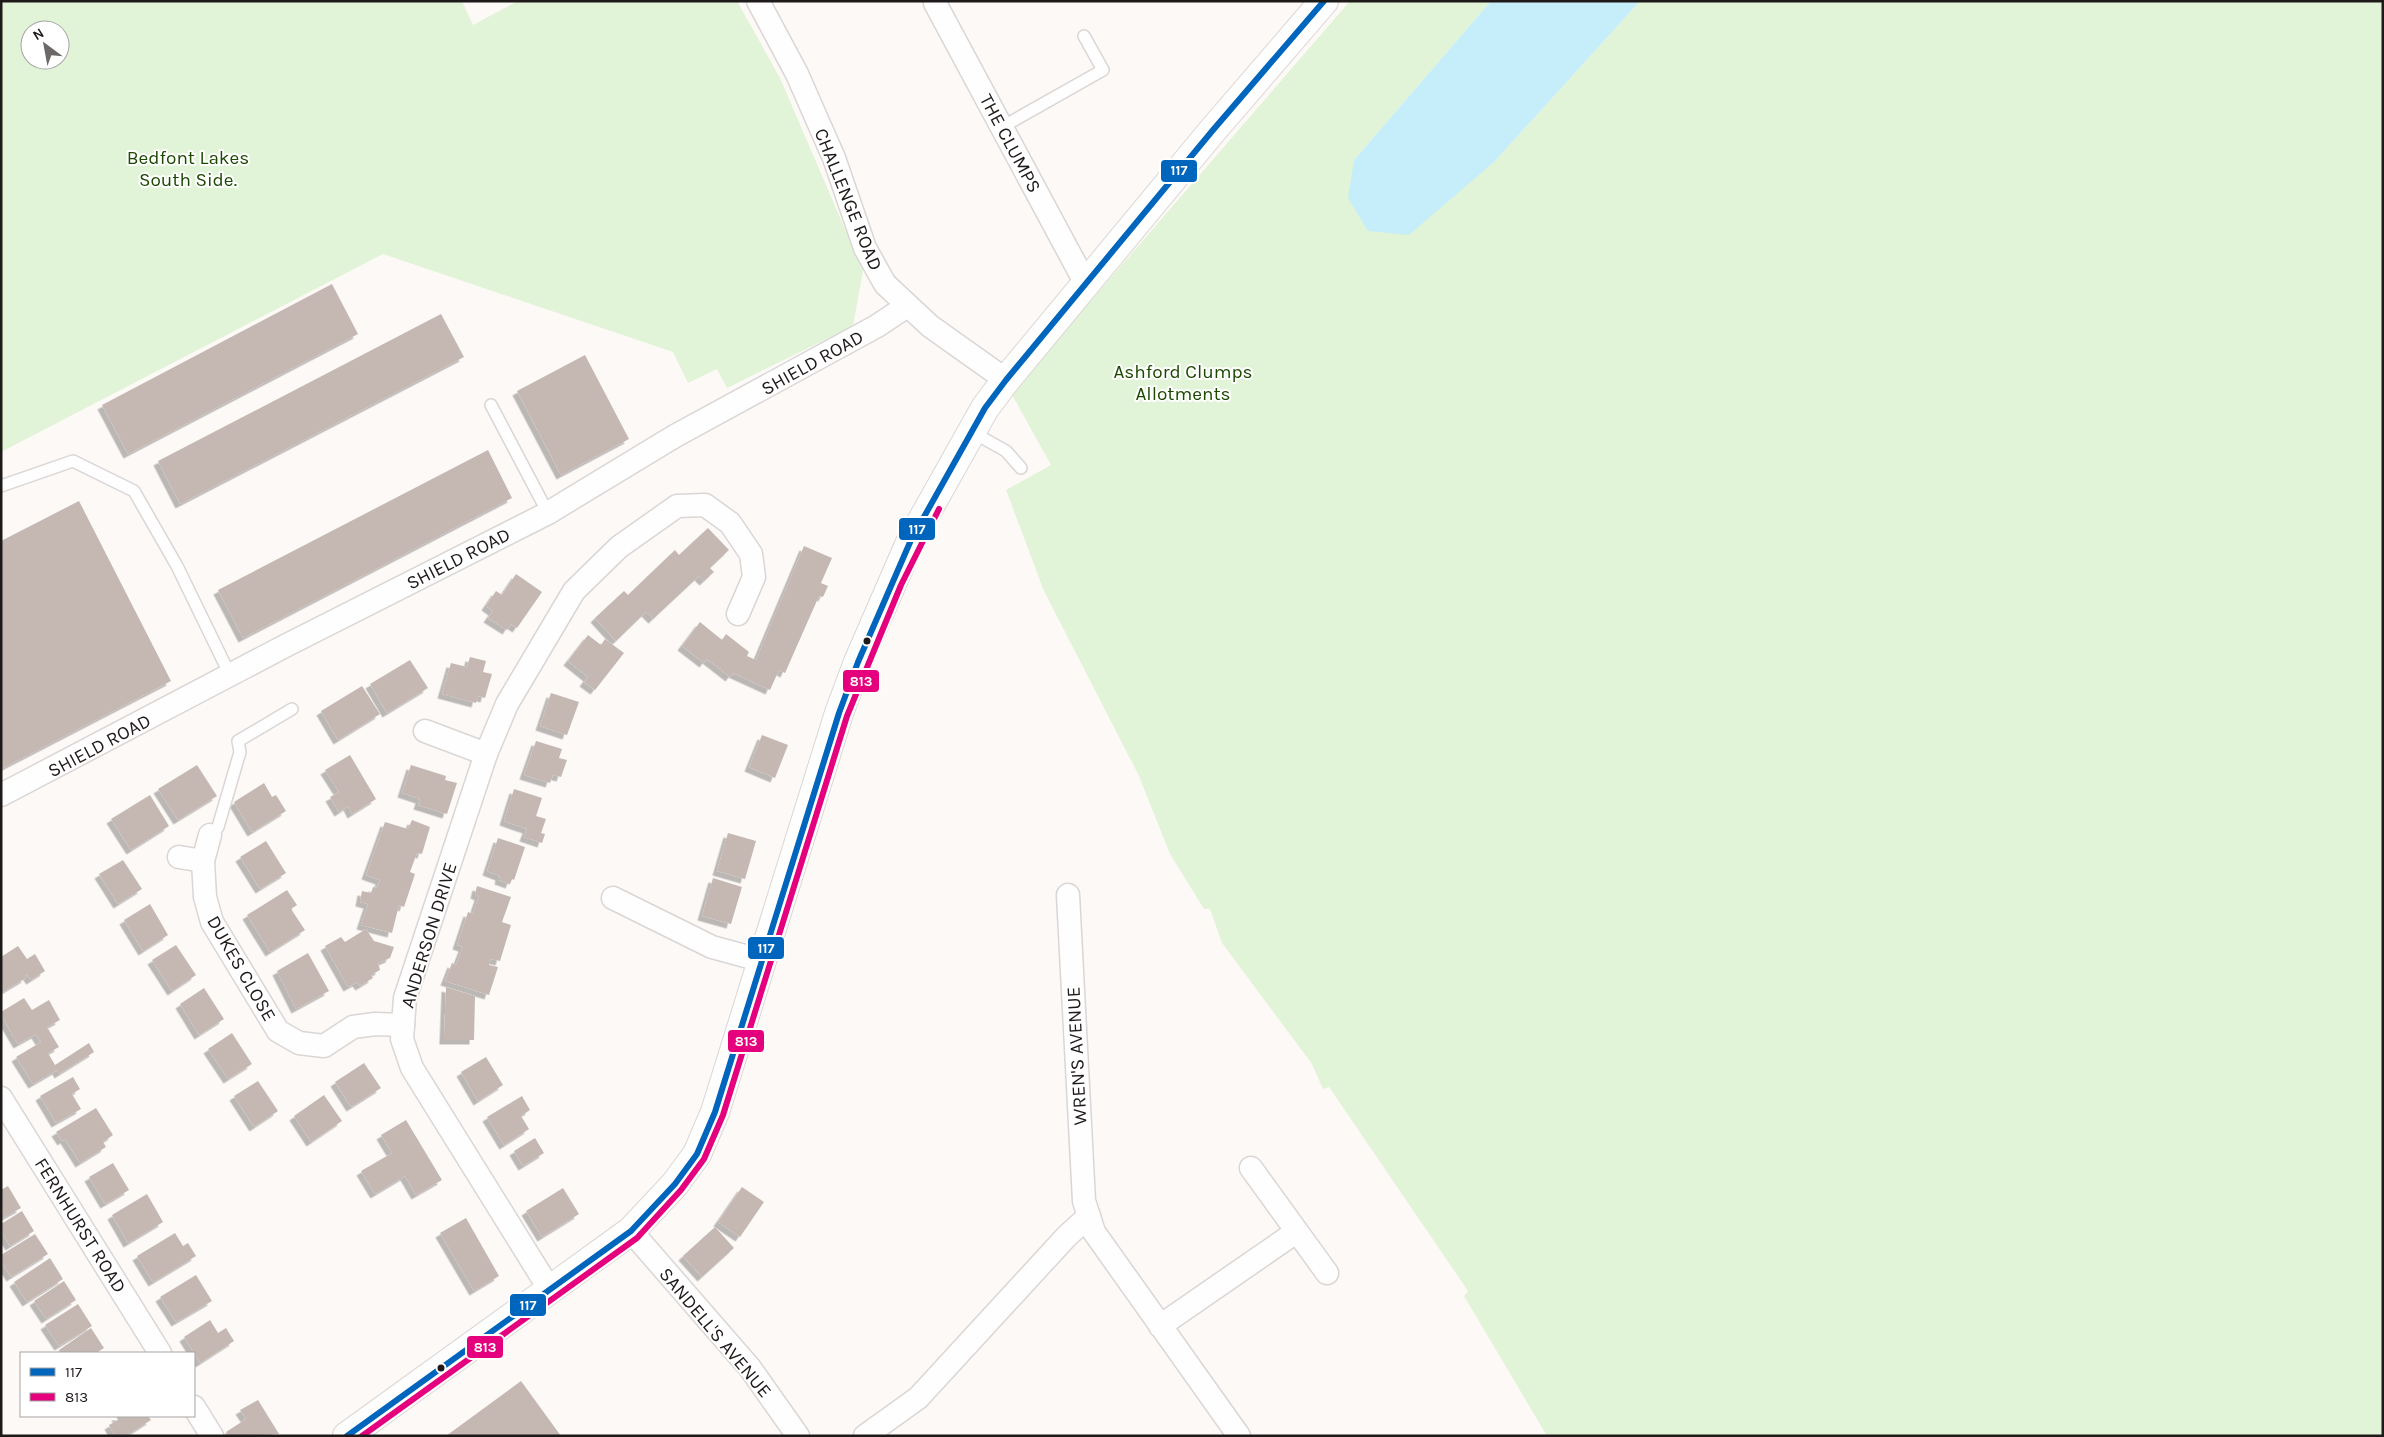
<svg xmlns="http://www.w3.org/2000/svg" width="2384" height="1437" font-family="Karla,sans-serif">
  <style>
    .green { fill: #e2f4d7; fill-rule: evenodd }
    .water { fill: #c6edfa }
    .building { fill: #c5b8b3; filter: url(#shadow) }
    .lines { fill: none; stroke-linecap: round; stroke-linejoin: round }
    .lane-casing { stroke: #dad6d5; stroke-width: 14 }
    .street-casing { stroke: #dad6d5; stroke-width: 25 }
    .secondary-casing { stroke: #dad6d5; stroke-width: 30 }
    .lane { stroke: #fffefe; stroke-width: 11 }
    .street { stroke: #fffefe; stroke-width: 22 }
    .secondary { stroke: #fffefe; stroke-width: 28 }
    .bus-1-casing { stroke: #fff; stroke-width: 10 }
    .bus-2-casing { stroke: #fff; stroke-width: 10 }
    .bus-1 { stroke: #0065bd; stroke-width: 6 }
    .bus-2 { stroke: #e5007d; stroke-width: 6 }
    .bus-dot { fill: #1e1a19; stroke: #fff; stroke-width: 2 }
    .labels { text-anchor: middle; stroke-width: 4; stroke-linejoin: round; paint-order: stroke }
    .street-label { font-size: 19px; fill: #1e1a19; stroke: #fff }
    .park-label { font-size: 19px; fill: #1c4800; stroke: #fff }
    .line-badge { stroke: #fff; stroke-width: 2 }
    .badge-label { font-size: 14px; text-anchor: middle; font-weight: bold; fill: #fff }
  </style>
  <defs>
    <filter id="shadow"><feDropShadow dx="-4.5" dy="4.5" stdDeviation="0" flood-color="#0004"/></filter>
  </defs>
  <rect width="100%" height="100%" fill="#fdf9f7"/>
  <g class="green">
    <path d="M1 1H462L473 25 518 1H737L780 78 863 271 853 326 727 388 717 369 688 383 673 352 383 254 1 452ZM30 30H60V60H30Z"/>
    <path d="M1350 1H1491L1354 160 1494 162 1640 1H2383V1436H1547L1464 1296 1468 1291 1329 1087 1323 1089 1312 1064 1222 943 1210 909H1204L1170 854 1139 776 1044 591 1006 490 1051 465 1011 393Z"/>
  </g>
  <path class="water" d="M1491 1H1640L1494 162 1409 235 1368 231 1348 198 1354 160Z"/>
  <g class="building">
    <path d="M332 284 358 334 128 454 102 405Z"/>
    <path d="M441 314 464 357 180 504 158 461Z"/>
    <path d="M585 355 629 439 561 475 517 391Z"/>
    <path d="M488 450 512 498 243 638 218 590Z"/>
    <path d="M79 501 171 681 1 769V541Z"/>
    <path d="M708 528 729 550 710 568 714 572 704 581 699 576 653 619 646 612 616 641 595 618 624 591 628 595 675 550 679 555Z"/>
    <path d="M804 546 832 558 821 583 828 586 823 597 819 596 785 673 779 670 770 690 733 673 730 677 707 659 704 663 682 646 700 622 722 640 726 634 749 652 747 656 756 660Z"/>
    <path d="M516 574 542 592 517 628 511 624 507 630 488 618 493 611 486 606 496 591 502 595Z"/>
    <path d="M588 635 601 645 605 639 624 653 595 690 584 682 588 677 568 661Z"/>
    <path d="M470 657 486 661 483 672 492 674 485 698 478 696 476 703 442 694 451 663 467 667Z"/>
    <path d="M410 660 428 688 387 713 370 684Z"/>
    <path d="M362 686 380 714 338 740 321 711Z"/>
    <path d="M551 693 579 702 567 735 540 726Z"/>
    <path d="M762 735 788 745 775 778 749 767Z"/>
    <path d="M536 741 562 749 559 758 567 760 561 777 553 775 550 783 524 775Z"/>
    <path d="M350 755 376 799 352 814 348 806 339 812 330 797 339 792 325 770Z"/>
    <path d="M197 765 217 796 178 820 158 789Z"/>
    <path d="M411 765 446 776 445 780 457 783 447 814 418 805 420 799 402 793Z"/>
    <path d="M264 783 272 797 276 795 286 811 252 832 234 802Z"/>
    <path d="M514 789 542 798 536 816 546 819 541 833 545 834 542 843 524 837 527 829 504 821Z"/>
    <path d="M150 795 169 826 131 850 111 819Z"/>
    <path d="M412 820 430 827 422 854 417 853 410 872 415 874 404 907 399 905 392 933 361 925 368 904 360 902 362 891 371 893 373 887 377 888 380 880 366 875 385 822 408 829Z"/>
    <path d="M728 833 756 841 745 879 717 871Z"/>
    <path d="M498 838 525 847 514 880 512 879 510 884 499 880 500 876 487 871Z"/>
    <path d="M266 841 286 873 260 889 240 857Z"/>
    <path d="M123 860 142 889 118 904 99 874Z"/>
    <path d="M713 878 742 887 731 924 702 916Z"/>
    <path d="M477 886 511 897 502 922 511 925 500 961 491 959 489 965 498 967 489 995 445 981 452 963 456 965 463 947 457 945 468 912 473 914 479 896 475 894Z"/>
    <path d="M287 890 297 905 291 909 305 930 270 952 247 915Z"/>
    <path d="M150 904 168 935 143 951 124 920Z"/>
    <path d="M366 929 374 941 394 947 390 958 378 963 380 970 371 975 373 978 360 986 357 982 348 987 325 946 341 937 345 942Z"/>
    <path d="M176 945 196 975 172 991 152 960Z"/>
    <path d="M18 946 27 959 35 954 45 971 31 980 27 975 25 976 26 978 1 993V957Z"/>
    <path d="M308 953 329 991 296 1009 277 971Z"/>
    <path d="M446 987 475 996 474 1040H444Z"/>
    <path d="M204 988 224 1019 199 1035 180 1004Z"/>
    <path d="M24 998 32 1010 49 1000 60 1020 47 1027 59 1047 48 1053 55 1065 89 1043 94 1052 59 1074 57 1070 33 1084 16 1057 41 1042 36 1034 18 1044 1 1015V1012Z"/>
    <path d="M232 1033 252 1064 228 1079 208 1049Z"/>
    <path d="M486 1057 503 1085 478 1101 461 1072Z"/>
    <path d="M364 1063 381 1088 351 1107 335 1082Z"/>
    <path d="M73 1077 80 1089 72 1094 81 1109 56 1123 40 1096Z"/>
    <path d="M258 1081 278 1111 254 1127 234 1096Z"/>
    <path d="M324 1095 342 1121 311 1142 294 1116Z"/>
    <path d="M522 1096 530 1110 521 1116 529 1129 504 1145 487 1117Z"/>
    <path d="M96 1108 113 1135 103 1142 106 1147 80 1163 65 1139 62 1141 56 1132Z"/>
    <path d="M406 1120 442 1180 416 1195 405 1176 375 1194 361 1171 392 1153 381 1135Z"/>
    <path d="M535 1138 544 1153 523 1166 514 1151Z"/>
    <path d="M113 1163 129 1190 105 1204 89 1177Z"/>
    <path d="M8 1186 21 1208 1 1219V1190Z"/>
    <path d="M742 1187 764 1202 740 1237 718 1222Z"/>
    <path d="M563 1188 579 1214 542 1237 526 1211Z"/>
    <path d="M147 1194 163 1222 128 1243 112 1215Z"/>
    <path d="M22 1211 34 1231 10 1246 1 1231V1224Z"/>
    <path d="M466 1218 499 1276 474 1291 440 1233Z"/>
    <path d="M715 1227 734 1248 702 1277 683 1256Z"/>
    <path d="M175 1233 183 1246 188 1243 196 1256 153 1282 137 1256Z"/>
    <path d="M35 1234 48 1254 11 1277 1 1261V1255Z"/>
    <path d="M50 1258 63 1279 27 1302 14 1282Z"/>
    <path d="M196 1275 212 1301 176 1322 160 1297Z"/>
    <path d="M64 1281 76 1300 46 1319 34 1301Z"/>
    <path d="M78 1304 92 1326 59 1346 45 1325Z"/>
    <path d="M210 1320 218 1333 226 1328 234 1341 200 1363 184 1337Z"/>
    <path d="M91 1328 104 1348 96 1353H61L59 1350Z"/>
    <path d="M521 1381 561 1436H446Z"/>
    <path d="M258 1400 279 1434 229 1436 226 1432 246 1419 240 1410Z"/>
    <path d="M116 1416H148L151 1420 126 1436H115L109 1425 118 1420Z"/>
  </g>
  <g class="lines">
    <g class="lane-casing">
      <g id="lane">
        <path d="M1002 127 1103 70 1084 36"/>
        <path d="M491 405 548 513"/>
        <path d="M972 432 1006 451 1021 468"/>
        <path d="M1 486 73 461 134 491 177 566 230 675"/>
        <path d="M210 835 218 827 240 752 238 741 292 709"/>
      </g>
    </g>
    <g class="street-casing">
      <g id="street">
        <path d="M758 1 797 74 834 158 865 248 885 284 930 326 1006 380"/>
        <path d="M935 3 1086 284"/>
        <path d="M425 731 486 754"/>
        <path d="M1 795 285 646 548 513 675 436 877 326 907 306"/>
        <path d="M210 835 203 861 205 897 212 922 278 1031 299 1043 324 1046 353 1027 375 1024 403 1025"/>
        <path d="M179 857 203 861"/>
        <path d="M1068 895 1084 1201 1094 1232 1239 1436"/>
        <path d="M613 898 712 947 763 961"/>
        <path d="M1 1098 160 1353"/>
        <path d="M1251 1168 1327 1273"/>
        <path d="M631 1231 750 1368 798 1436"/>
        <path d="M550 1290 412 1068 402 1039 405 998 486 754 507 704 574 591 619 547 677 506 705 505 730 523 751 554 754 577 738 614"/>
        <path d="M1160 1326 1296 1232"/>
        <path d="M194 1407 212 1436"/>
        <path d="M865 1436 918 1398 1067 1236 1089 1216"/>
      </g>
    </g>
    <g class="secondary-casing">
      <path id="secondary" d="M347 1436 631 1231 675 1184 697 1154 715 1112 839 713 858 662 911 540 985 408 1006 380 1213 130 1324 1"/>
    </g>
    <use href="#lane" class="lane"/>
    <use href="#street" class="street"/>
    <use href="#secondary" class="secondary"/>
    <g class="bus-1-casing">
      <path id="bus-1" d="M347 1436 631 1231 675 1184 697 1154 715 1112 839 713 858 662 911 540 985 408 1006 380 1213 130 1324 1"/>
    </g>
    <g class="bus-2-casing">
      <path id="bus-2" d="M362 1436 637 1238 681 1190 704 1159 723 1115 847 716 901 585 939 509"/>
    </g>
    <use href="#bus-1" class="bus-1"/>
    <use href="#bus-2" class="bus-2"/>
  </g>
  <g class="bus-dot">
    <circle cx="867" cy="641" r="4.5"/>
    <circle cx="441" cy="1368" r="4.5"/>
  </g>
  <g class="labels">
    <g class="street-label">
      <text transform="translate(1011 143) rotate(62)" y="7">THE CLUMPS</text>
      <text transform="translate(849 199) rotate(68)" y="7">CHALLENGE ROAD</text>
      <text transform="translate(812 362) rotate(-29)" y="7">SHIELD ROAD</text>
      <text transform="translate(458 558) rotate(-27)" y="7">SHIELD ROAD</text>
      <text transform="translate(99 745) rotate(-28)" y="7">SHIELD ROAD</text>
      <text transform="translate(428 935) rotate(-73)" y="7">ANDERSON DRIVE</text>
      <text transform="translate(242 968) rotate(60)" y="7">DUKES CLOSE</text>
      <text transform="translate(1076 1056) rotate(-93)" y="7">WREN'S AVENUE</text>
      <text transform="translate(81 1225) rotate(58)" y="7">FERNHURST ROAD</text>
      <text transform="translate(716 1332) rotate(50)" y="7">SANDELL'S AVENUE</text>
    </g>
    <g class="park-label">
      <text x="188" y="164">Bedfont Lakes<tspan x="188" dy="22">South Side.</tspan></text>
      <text x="1183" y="378">Ashford Clumps<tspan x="1183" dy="22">Allotments</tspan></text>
    </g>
  </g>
  <g class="line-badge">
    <rect x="1160" y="159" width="38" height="24" rx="5" fill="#0065bd"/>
    <rect x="898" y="517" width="38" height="24" rx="5" fill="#0065bd"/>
    <rect x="842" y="669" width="38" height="24" rx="5" fill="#e5007d"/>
    <rect x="747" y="936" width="38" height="24" rx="5" fill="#0065bd"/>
    <rect x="727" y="1029" width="38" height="24" rx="5" fill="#e5007d"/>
    <rect x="509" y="1293" width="38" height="24" rx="5" fill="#0065bd"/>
    <rect x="466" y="1335" width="38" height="24" rx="5" fill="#e5007d"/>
  </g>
  <g class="badge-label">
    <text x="1179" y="175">117</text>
    <text x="917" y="534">117</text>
    <text x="861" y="686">813</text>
    <text x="766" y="953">117</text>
    <text x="746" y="1046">813</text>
    <text x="528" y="1310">117</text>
    <text x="485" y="1352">813</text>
  </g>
  <rect width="2384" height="1437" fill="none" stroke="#1e1a19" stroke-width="5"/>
  <rect x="20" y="1352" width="175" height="65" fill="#ffffff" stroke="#a5a3a3"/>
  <rect x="30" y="1368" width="25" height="8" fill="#0065bd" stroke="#a5a3a3"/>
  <text x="65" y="1377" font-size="15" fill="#1e1a19">117</text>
  <rect x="30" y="1393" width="25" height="8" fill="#e5007d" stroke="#a5a3a3"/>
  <text x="65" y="1402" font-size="15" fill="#1e1a19">813</text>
  <g transform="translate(45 45) rotate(328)"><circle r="24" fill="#ffffff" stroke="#a5a3a3"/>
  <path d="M0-4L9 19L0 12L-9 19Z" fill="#6c6867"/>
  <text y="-8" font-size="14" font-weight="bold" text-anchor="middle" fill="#1e1a19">N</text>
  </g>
</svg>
